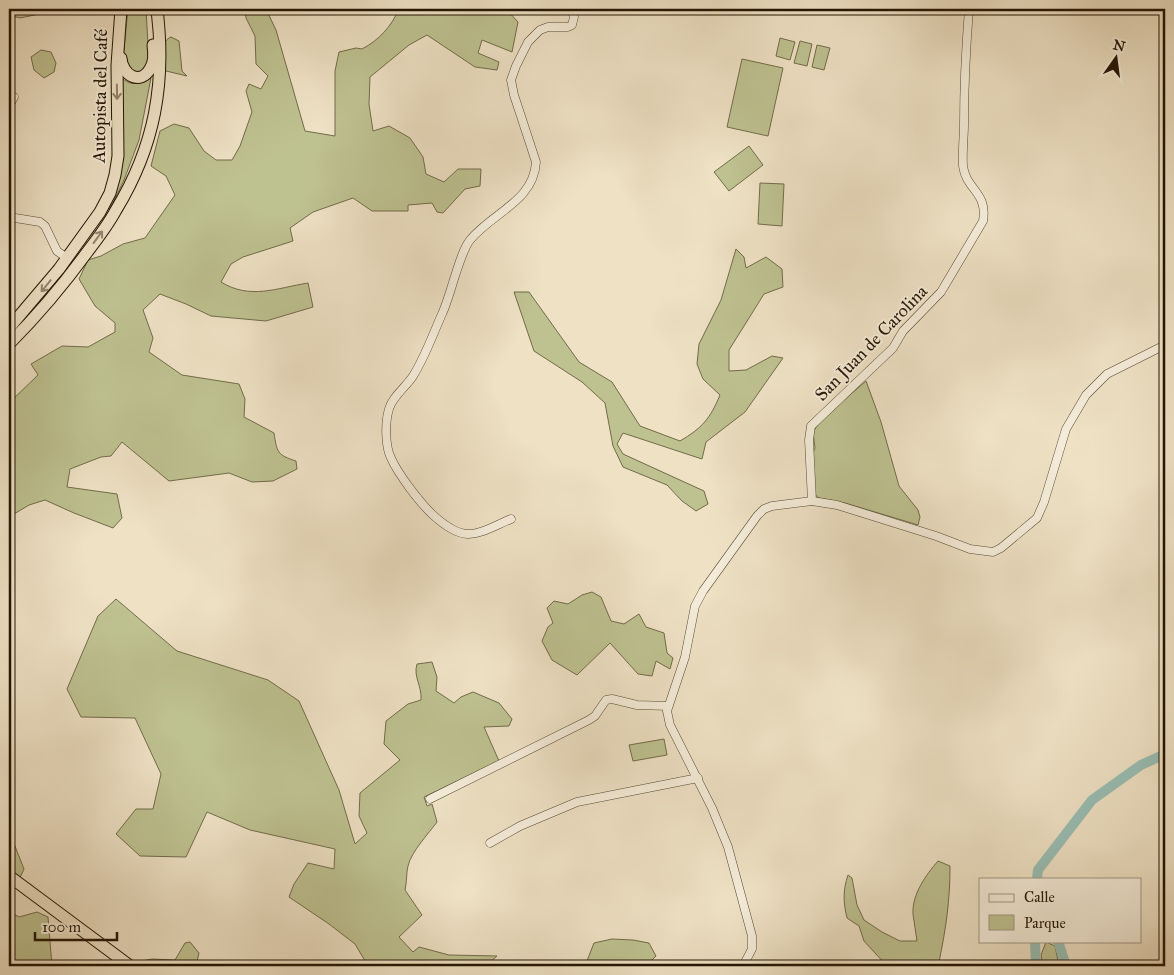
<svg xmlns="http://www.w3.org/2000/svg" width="1174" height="975" font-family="'IM FELL Great Primer',serif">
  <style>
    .green { fill: #bec190; stroke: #716b4a }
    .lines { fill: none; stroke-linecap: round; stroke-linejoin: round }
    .river { stroke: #99beb4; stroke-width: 10 }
    .minor-casing { stroke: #564833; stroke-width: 9 }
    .highway-casing { stroke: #241503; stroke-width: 13 }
    .minor { stroke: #f4ecd9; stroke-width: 8 }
    .highway { stroke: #eee1c4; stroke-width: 11 }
    .oneway { stroke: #93856d }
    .labels { text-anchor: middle; stroke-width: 4; stroke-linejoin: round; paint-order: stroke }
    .street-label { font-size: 18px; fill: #241503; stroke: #f4ecd9 }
  </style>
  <rect width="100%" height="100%" fill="#eee1c4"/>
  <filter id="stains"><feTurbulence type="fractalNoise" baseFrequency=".004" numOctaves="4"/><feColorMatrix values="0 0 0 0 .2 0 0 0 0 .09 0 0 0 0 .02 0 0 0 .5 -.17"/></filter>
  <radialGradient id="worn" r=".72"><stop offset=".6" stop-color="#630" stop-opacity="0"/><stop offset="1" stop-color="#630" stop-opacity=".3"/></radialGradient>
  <g class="green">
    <path d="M9 9H50L49 12 20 18 9 15Z"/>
    <path d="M128 9H146L149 63 144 72 133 74 123 59Z"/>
    <path d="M245 9H266L276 30 305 131 335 136V71L339 52 356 48 362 49C379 40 391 27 399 9H506L518 22 512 52 482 40 478 53 499 62 497 70 475 67 427 35 409 45 370 77 369 104 373 131 389 126 410 138 423 157 426 174 444 182 458 169H481L480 186 465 189 443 213 437 212 432 203 408 205V211H372L353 198 313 212 290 228 293 241 243 257 231 264 221 282C250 300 277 288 308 283L313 307 266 321 211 316 186 304 160 294 143 310 153 338 149 352 182 375 239 384 245 399 244 417 274 433C277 452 277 455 296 461L297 469 273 481 252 482 229 473 169 481 122 442 111 456 101 457 70 469 67 487 117 494 122 518 113 528 74 513 45 500 29 505 9 517V403L38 375 31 364 62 346 88 347 115 332V323L95 306 79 279 88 260 101 256 123 244 145 238 175 195 166 176 151 166 160 131 174 124 189 128 204 151 216 160H232L240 146 252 112 246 91 249 84 261 89 268 76 256 64 255 36 246 18Z"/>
    <path d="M171 37 179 41 182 71 187 76 162 70C162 59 159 42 171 37Z"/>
    <path d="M780 38 795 42 790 60 776 56Z"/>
    <path d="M800 41 812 44 807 66 794 63Z"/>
    <path d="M817 45 830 48 824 70 812 67Z"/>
    <path d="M41 50 51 52 56 63 54 72 44 78 34 70 31 57Z"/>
    <path d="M742 59 783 68 768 136 727 127Z"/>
    <path d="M120 77C133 87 138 84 151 78L139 140 124 180 110 209 107 207 118 178Z"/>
    <path d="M749 146 763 165 729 191 714 172Z"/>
    <path d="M760 183 784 184 782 226 758 224Z"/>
    <path d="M736 249 744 257 746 268 766 257 782 269 783 287 764 294 729 350V371L746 370 772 356 783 358 745 412 706 442 702 459 623 433 617 444 623 454 704 491 708 504 696 511 682 501 667 485 623 467 613 446 605 403 582 382 534 351 514 292H529L579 362 612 382 640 426 680 441C702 428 710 419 720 395L703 379 697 364 699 344 721 300Z"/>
    <path d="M866 381 881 422 899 486 918 510 920 517 918 525 845 503 819 498 814 494 813 453 815 448 813 432 822 419Z"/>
    <path d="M592 592 601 597 611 621 624 624 639 614 646 627 664 633 667 653 673 658 670 669 656 661 652 676 638 674 610 643 577 675 552 660 542 641 548 627 553 623 547 608 554 601 568 604 582 595Z"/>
    <path d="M116 599 177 651 268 680 299 701 339 790 355 844 367 833 359 816 360 793 400 760 384 744 386 721 408 704 421 700C422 685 413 677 417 664L432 662 437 677 436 691 454 703 461 697 473 692 499 703 512 719 509 726 484 727 499 761 424 797 427 806 432 804 437 822C429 833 411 852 408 866 406 874 407 882 405 890L422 915 399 937 413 952 419 947 449 955 497 956 486 966H368L355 944 329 924 289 897 294 884 308 863 334 869 335 849 250 830 207 812 186 857 140 856 116 834 136 809H153L161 774 135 718 81 717 67 689 98 616Z"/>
    <path d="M664 739 667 755 633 761 629 745Z"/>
    <path d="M9 831 24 869 9 901Z"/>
    <path d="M938 861 950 866C950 901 946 928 939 962L955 966H887L864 941 859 926 847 918C843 902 843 890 848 875L852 878 857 905 864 920 882 932 900 941H917C916 932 914 923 913 914 912 894 926 875 938 861Z"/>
    <path d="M9 911 19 917 37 912 48 917 52 966H9Z"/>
    <path d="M612 939 633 940 649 943 656 956 646 966H585L594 943Z"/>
    <path d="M190 942 199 953 196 966H117L152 959 175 960 185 943Z"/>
    <path d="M1046 942 1055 946 1059 966H1043L1041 955Z"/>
  </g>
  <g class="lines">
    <g class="river">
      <path d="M1037 879 1038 870 1092 800 1141 765 1165 754"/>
      <path d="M1035 941 1036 966"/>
      <path d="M1058 941 1066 966"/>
    </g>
    <g class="minor-casing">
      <g id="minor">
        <path d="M9 106 14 97"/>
        <path d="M9 217 40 222 45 226 57 251 67 258"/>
        <path d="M812 501 809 440 811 426 893 348 903 331 941 292 983 221C988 192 966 190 963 166 962 152 964 137 964 124 964 85 966 47 969 9"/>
        <path d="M511 519C476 534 466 545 433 515 420 503 398 474 391 458 385 446 385 422 389 409 392 397 406 387 413 376 425 357 433 334 442 314 451 295 459 254 470 240 492 213 534 201 536 162L514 95 511 80 516 66 528 42 540 30 548 27H568L572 25 574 17 571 9"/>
        <path d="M430 799 589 720 595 716 606 700 612 699 637 705 668 706"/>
        <path d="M490 843 520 826 577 802 698 778"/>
        <path d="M743 966 752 949V936L728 847 712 808 670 725 667 711 685 657 695 606 703 591 757 516 764 509 772 506 812 501 837 505 936 536 970 549 993 552 1001 548 1037 518 1044 502 1066 429 1086 395 1107 374 1165 345"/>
      </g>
    </g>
    <g class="highway-casing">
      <g id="highway">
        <path d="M121 58C122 75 140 86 150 69 155 62 154 52 153 45"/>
        <path d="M9 328 59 269 100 212 110 193 115 175 118 156 117 65 121 9"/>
        <path d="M9 344C38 315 64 284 88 251 98 238 108 225 116 210 155 146 166 83 157 9"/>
        <path d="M9 876 130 966"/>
      </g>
    </g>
    <use href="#minor" class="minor"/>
    <use href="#highway" class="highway"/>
  </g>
  <defs><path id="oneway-shaft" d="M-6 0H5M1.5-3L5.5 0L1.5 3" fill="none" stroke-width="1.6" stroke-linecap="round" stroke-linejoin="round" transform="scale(1.25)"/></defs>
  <g class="oneway">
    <use href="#oneway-shaft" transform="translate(117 92) rotate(89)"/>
    <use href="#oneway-shaft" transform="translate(98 237) rotate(-54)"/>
    <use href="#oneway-shaft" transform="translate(46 286) rotate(129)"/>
  </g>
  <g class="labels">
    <g class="street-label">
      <text transform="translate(100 96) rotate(-89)" y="6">Autopista del Café</text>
      <text transform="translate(871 343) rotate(-46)" y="6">San Juan de Carolina</text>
    </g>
  </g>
  <rect width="1174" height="975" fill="none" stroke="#eee1c4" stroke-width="30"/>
  <rect x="10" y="10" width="1154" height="955" fill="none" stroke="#241503" stroke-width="2.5"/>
  <rect x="15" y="15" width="1144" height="945" fill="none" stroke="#241503"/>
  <rect x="979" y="878" width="162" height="65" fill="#f4ecd9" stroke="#a19683"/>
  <rect x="989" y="894" width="25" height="8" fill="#f4ecd9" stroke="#a19683"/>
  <text x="1024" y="902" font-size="15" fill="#241503">Calle</text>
  <rect x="989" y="915" width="25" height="15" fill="#bec190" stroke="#a19683"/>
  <text x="1024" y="928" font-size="15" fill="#241503">Parque</text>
  <g transform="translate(1116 58) rotate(14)" stroke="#f4ecd9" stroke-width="4" paint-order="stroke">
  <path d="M0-4L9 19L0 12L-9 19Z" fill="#241503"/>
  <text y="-8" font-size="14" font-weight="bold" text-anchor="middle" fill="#241503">N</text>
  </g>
  <path d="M35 932v8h82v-8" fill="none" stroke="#241503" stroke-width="2.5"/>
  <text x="42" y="932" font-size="15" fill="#241503" stroke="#f4ecd9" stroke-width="4" paint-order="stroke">100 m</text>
  <rect width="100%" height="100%" filter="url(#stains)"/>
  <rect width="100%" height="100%" fill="url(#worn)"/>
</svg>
